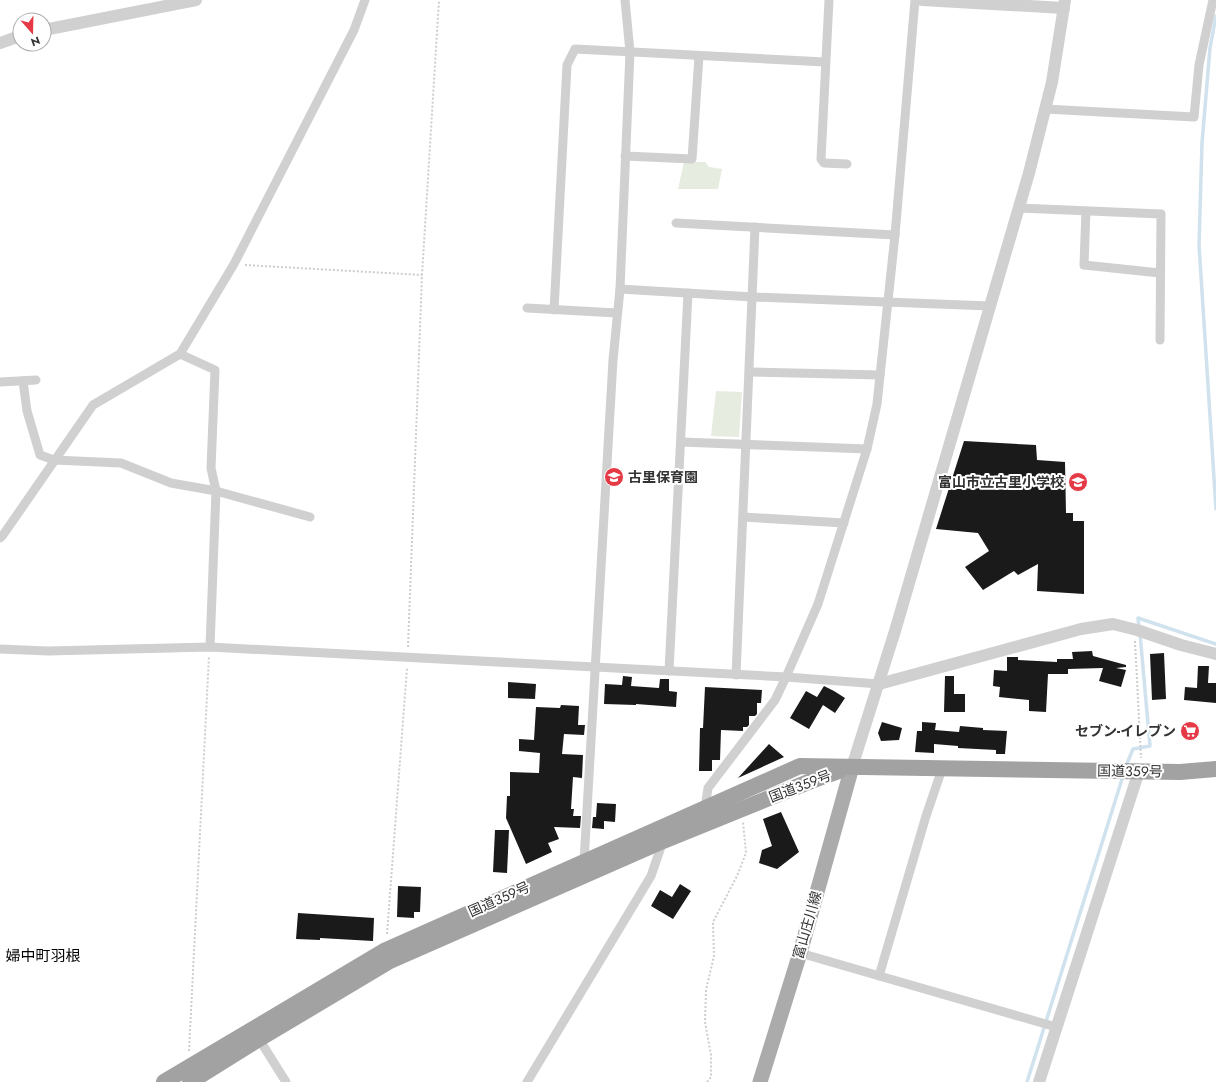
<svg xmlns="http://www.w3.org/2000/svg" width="1216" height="1082" font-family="Jost,'Noto Sans JP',sans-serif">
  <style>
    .green { fill: #e6ecdf }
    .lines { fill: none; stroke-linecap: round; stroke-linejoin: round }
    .stream { stroke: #cfe2ee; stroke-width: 3.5 }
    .building { fill: #1a1a1a }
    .path { stroke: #cdcdcd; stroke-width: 2; stroke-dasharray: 2 2; stroke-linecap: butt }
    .minor { stroke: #d0d0d0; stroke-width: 9 }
    .tertiary { stroke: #d0d0d0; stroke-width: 12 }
    .primary { stroke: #ababab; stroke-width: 15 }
    .trunk { stroke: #a2a2a2; stroke-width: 16 }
    .labels { text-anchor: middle; stroke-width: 4; stroke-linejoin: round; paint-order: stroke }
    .poi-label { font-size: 14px; font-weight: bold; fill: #333; stroke: #fff; text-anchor: end }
    .street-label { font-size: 14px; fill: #333; stroke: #fff }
    .neighbourhood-label { font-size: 15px; fill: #000; stroke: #fff }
  </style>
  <rect width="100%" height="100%" fill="#fff"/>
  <g class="green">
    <path d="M684 162H705L709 167 722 169 718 189H678Z"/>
    <path d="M716 391 742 392 739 437 711 436Z"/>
  </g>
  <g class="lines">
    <g class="stream">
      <path d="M1216 16 1210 48 1202 143 1199 245 1216 509"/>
      <path d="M1139 628 1138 618 1216 644"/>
      <path d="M1126 766 1133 749 1150 746 1140 634"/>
      <path d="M1027 1082 1123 776"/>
    </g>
  </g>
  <g class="building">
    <path d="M964 441 1036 445 1037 460 1065 462 1066 513H1073V521H1084V594L1037 591 1038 564 1018 575 1014 571 983 590 965 567 989 551 978 533 936 529Z"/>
    <path d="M1092 651 1093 656 1126 665V667L1116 668 1126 670 1121 687 1099 681 1103 668 1068 669V674H1048L1046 712 1029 711V700L999 697 1000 687 993 686 994 670 1007 671V657H1018V660L1057 662V659H1073L1072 652Z"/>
    <path d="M1164 653 1166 699 1152 700 1150 654Z"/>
    <path d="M1198 666H1209L1208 683H1216V703L1184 700 1185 687 1197 688Z"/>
    <path d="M623 676 632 677 631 686 659 688 660 679H669V691L677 692 676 707 636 704V705L604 704 605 684 622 685Z"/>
    <path d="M945 676H954V694H965V712H944Z"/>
    <path d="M508 682 536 684 535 699 508 698Z"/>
    <path d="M824 686 834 691 845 698 835 713 823 705 809 729 790 718 806 691 817 697Z"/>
    <path d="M705 687 762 690 761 703H757V714L755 716H749V725L747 727H743V731L721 730 720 760H712V771H699L700 728H703Z"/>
    <path d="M561 705 579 706 578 725H585L584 735 564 734 562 754 583 755 582 778 573 777 571 809H574L573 816H581L580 828 554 827 559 839 548 843 552 852 526 864 506 818 507 796H510V772L539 773 540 753 519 751V739L534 740 536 707 560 708Z"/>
    <path d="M882 722 902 728 899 740 881 741 878 733Z"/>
    <path d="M922 722 936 723 935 730 959 732 960 726 983 728V730L1007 731 1005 754H996V750L958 748V746L934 744V753L915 752 917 731H922Z"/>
    <path d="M769 744 784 757 738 778Z"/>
    <path d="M597 803 616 804 615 822 604 821V829L592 828 593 817H596Z"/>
    <path d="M781 812 799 852 777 869 759 863 762 850 772 846 763 819Z"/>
    <path d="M495 830H509L507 873 493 872Z"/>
    <path d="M680 884 691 891 673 919 651 906 660 890 672 897Z"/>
    <path d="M398 886 421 887 420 912H414V918L397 917Z"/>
    <path d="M298 913 374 918 373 941 320 938V940L296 939Z"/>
  </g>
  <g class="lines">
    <g class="path">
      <path d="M245 265 422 275"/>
      <path d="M1135 641 1141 758"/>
      <path d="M408 647 422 275 439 0"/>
      <path d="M387 934 407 668"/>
      <path d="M189 1051 209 656"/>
      <path d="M707 1082 711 1077V1055L705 1022 706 990 714 956 713 922 737 876 746 853 743 822"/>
    </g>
    <g class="minor">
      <path d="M829 0 821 159 824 163 847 164"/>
      <path d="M1045 109 1194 117 1199 65 1213 0"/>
      <path d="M625 156 692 159 699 56"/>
      <path d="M1019 208 1161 214 1160 340"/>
      <path d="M1086 211 1084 265 1160 273"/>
      <path d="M676 223 895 235"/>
      <path d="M620 289 753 297 990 306"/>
      <path d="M527 308 617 313"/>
      <path d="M554 310 567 65 575 49 825 62"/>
      <path d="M180 354 215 370 211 468 216 491 210 647"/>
      <path d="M750 372 880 375"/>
      <path d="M23 381 27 411 40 455 54 460 121 463 171 483 216 491 310 517"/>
      <path d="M0 382 36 380"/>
      <path d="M681 442 867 449"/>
      <path d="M743 517 844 523"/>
      <path d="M0 538 3 535 93 405 180 354 234 264 354 30 365 0"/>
      <path d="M0 649 48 651 210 647 786 677 879 684"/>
      <path d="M669 671 688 293"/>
      <path d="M736 675 755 227"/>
      <path d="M705 808 708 788 775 700 786 677 818 604 867 449 877 404 895 235 915 0"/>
      <path d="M584 862 613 360 620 289 630 52 625 0"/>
      <path d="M800 953 1056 1027"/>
      <path d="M879 976 926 816 942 769"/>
      <path d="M259 1039 286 1082"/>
      <path d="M527 1082 651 876 663 841"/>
    </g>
    <g class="tertiary">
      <path d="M922 0 1064 8"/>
      <path d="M44 30 196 0"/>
      <path d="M0 43 20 36"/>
      <path d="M879 684 1081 629 1113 624 1137 630 1181 645 1216 654"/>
      <path d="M852 767 895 631 1029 173 1052 82 1065 0"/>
      <path d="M1039 1082 1139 771"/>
    </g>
    <path class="primary" d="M760 1082 800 953 852 767"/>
    <g class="trunk">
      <path d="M164 1082 386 950 800 766 1180 772 1216 769"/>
      <path d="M190 1082 259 1039 390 961 663 841 811 781 839 771"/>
    </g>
  </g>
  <defs>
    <g id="school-disc" transform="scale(1)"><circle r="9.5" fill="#e63946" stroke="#fff"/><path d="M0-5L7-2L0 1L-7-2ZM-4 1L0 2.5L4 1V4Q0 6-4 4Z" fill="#fff"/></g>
    <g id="supermarket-disc" transform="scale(1)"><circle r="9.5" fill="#e63946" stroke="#fff"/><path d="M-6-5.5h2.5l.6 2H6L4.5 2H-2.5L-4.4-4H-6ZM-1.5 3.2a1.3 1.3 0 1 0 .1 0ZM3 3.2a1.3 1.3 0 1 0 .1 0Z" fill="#fff"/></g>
  </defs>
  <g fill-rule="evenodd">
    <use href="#school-disc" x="614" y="477"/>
    <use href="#school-disc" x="1078" y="482"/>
    <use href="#supermarket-disc" x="1190" y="731"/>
  </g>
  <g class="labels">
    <g class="poi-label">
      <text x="628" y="482" text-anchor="start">古里保育園</text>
      <text x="1064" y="487">富山市立古里小学校</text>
      <text x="1176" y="736">セブン-イレブン</text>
    </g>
    <g class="street-label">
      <text transform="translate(1130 771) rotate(1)" y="5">国道359号</text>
      <text transform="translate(800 786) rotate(-21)" y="5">国道359号</text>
      <text transform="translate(499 899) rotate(-24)" y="5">国道359号</text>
      <text transform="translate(807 925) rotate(-74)" y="5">富山庄川線</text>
    </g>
    <g class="neighbourhood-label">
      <text x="43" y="961">婦中町羽根</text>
    </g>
  </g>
  <g transform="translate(32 32) rotate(160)"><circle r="19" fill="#ffffff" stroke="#adadad"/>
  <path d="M0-3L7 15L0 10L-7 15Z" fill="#e63946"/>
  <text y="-6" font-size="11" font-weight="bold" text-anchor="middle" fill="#333333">N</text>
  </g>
</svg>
